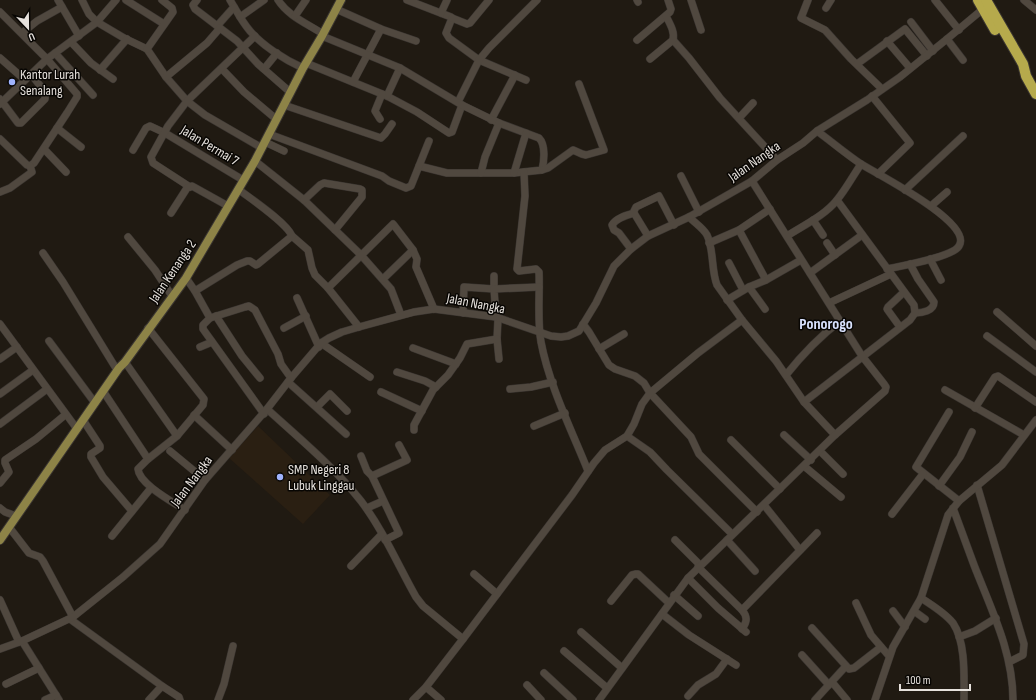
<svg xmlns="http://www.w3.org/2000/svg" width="1036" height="700" font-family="'Sofia Sans Condensed',sans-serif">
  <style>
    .built { fill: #2a1f12 }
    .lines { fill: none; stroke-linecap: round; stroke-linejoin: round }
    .minor-casing { stroke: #3a3531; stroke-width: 8 }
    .major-casing { stroke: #3a3531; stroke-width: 10 }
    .highway-casing { stroke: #3a3531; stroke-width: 12 }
    .minor { stroke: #50483f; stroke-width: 7 }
    .major { stroke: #8d8347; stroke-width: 8 }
    .highway { stroke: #b6aa4c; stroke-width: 10 }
    .poi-dot { fill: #a0b3fd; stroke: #080603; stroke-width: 1.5 }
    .labels { text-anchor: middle; stroke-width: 3; stroke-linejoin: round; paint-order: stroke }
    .poi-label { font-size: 14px; fill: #e6e1dc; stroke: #080603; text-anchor: start }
    .street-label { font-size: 14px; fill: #e6e1dc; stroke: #080603 }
    .quarter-label { font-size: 16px; font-weight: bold; fill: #d9e2fe; stroke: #080603 }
  </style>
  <rect width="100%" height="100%" fill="#201a12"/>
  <path class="built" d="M258 426 330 495 303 524 229 458Z"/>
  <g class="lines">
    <g class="minor-casing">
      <g id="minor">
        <path d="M58 0 79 36"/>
        <path d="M82 0 89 14 97 22 124 38 147 49 166 77 187 101 205 115 262 148"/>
        <path d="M126 0 164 24"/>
        <path d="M197 0 193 5 195 9 237 41 258 64 290 92"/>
        <path d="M230 0C236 10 242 22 250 31 263 46 285 60 303 68"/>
        <path d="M278 0C288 16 308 24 323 34"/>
        <path d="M407 0 451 17 452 18 446 33 449 38 479 60 526 80"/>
        <path d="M637 0 638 2"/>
        <path d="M691 0 701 30"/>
        <path d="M808 0 801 18 825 30 851 59 882 89"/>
        <path d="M935 0 959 30"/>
        <path d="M1024 0 1036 10"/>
        <path d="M826 8 831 0"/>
        <path d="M336 9 381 29 416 41"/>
        <path d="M0 12 47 59 77 94V97L67 113 34 163 30 166"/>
        <path d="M441 13 447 0"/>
        <path d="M295 16 306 0"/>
        <path d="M240 17 264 0"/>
        <path d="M452 18 467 24 470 23 489 0"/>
        <path d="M911 22 933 51"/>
        <path d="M217 26 234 7"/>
        <path d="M22 33 37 21 62 7"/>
        <path d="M947 39 963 60"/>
        <path d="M637 40 670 12 671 9 668 0"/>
        <path d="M673 40 689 58 720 98 777 160"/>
        <path d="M887 41 910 68"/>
        <path d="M71 42 91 63 113 79"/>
        <path d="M147 49 173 12 172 8 162 0"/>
        <path d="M55 53 93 95"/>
        <path d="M0 58 25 80"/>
        <path d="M650 59 673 40C675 32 670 24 666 16"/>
        <path d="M306 63 387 96 417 112 449 133 452 132 462 105"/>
        <path d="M857 64 905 29 927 56"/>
        <path d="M222 69 244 92 276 119"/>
        <path d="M264 69 277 53"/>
        <path d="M100 70 127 39"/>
        <path d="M166 77 207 43 220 28"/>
        <path d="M353 82 381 29"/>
        <path d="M387 96 400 68"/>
        <path d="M872 96 910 143 878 174"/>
        <path d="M0 99 18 123H21L45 99V92L31 74"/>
        <path d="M458 102 479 60 489 48 537 0"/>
        <path d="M0 104 47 59 97 22 116 0"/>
        <path d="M284 105 381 138 385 134 392 124"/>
        <path d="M739 118 753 103"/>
        <path d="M380 119 375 111 382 94"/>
        <path d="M491 120 515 75"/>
        <path d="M57 128 81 147"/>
        <path d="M817 131C832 142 846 154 861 164 877 174 974 223 959 246 953 257 901 266 887 269"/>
        <path d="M269 134 382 176 389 181 406 188 411 186 419 166 447 173H514L542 170C544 162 546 145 539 138L499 123 462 105 400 68 322 36"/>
        <path d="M0 139 27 165 30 166"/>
        <path d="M265 142 284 151"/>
        <path d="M44 149 66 172"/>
        <path d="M133 150 146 128 150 126 165 133 243 180"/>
        <path d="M255 161 304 200 361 255 391 289 401 315"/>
        <path d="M419 166 429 141"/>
        <path d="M542 170 548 168 573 150 582 154 586 155 604 150 579 84"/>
        <path d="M524 172 525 196 517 269 519 271 536 269 539 272C540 295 537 320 541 342 549 385 572 431 588 471"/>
        <path d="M481 173 485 157 499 123"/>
        <path d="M514 173 526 133"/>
        <path d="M681 176 699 212"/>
        <path d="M190 187 153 163 151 157 168 126 187 101 255 36"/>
        <path d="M905 190 963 136"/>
        <path d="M0 192 10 188 32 172 30 166"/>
        <path d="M304 200 320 185 324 183 360 189 362 190V197L335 230"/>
        <path d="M931 206 947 192"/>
        <path d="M171 213 187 188 192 186 228 206"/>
        <path d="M634 213 648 236"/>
        <path d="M689 217C695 223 703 228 707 235 714 249 711 270 717 285L742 320 776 361 804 402 835 435"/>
        <path d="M813 220 823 235"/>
        <path d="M739 230 766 280"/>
        <path d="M292 236 308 250 312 268 315 275 328 288 359 327"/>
        <path d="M787 236C804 225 824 216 837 200 846 189 853 176 861 164"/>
        <path d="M128 237 155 270 172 296"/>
        <path d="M709 243 739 230 770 209"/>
        <path d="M827 243 835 255"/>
        <path d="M631 249 619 233 614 230 612 225C616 218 627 215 634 213V211L636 207 659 196 674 225"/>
        <path d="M43 253 63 282 117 370"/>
        <path d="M930 259 941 280"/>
        <path d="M729 263 743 290"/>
        <path d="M910 264 918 279 934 302C934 311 922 313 915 313"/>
        <path d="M810 273 862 235"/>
        <path d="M186 278 195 291 210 318"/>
        <path d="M383 279 413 250"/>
        <path d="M749 287 765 309"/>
        <path d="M328 288 393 224 413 250 417 259 416 267 434 309"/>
        <path d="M195 291 237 265 247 261H250L256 265 258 264 292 236C287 223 251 199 238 189"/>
        <path d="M297 298 319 347"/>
        <path d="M727 300 749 287 766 280 801 260"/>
        <path d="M829 303 891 274"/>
        <path d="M997 312 1036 346"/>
        <path d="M463 313 464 287 494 289V276"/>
        <path d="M216 316 242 356 260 378"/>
        <path d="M496 317 494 289 539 287"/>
        <path d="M498 319 497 339 499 359"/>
        <path d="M0 324 77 429"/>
        <path d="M583 324 589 332 609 365 615 369 635 376 644 383 650 393 691 437 699 454 757 512"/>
        <path d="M900 327 887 309 888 307 904 292"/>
        <path d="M148 328 204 399 203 405 177 436 148 459 138 469C139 484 173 502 185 510"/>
        <path d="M284 328 306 316"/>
        <path d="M987 336 1036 372"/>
        <path d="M49 341 95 403"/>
        <path d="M321 343 370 377"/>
        <path d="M200 347 212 342"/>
        <path d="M413 348 456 364"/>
        <path d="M599 349 624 334"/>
        <path d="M0 359 17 347"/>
        <path d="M125 362 177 436"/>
        <path d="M397 372 425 381 436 387"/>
        <path d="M786 375C802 355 819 337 840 321"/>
        <path d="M288 382 346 434"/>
        <path d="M510 389 531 387 553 382"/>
        <path d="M945 390 1024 435"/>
        <path d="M103 391 148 459"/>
        <path d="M381 392 422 411"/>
        <path d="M0 394 33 370"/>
        <path d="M804 402 910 320 915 313 914 305 837 200"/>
        <path d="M317 407 330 394 347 411"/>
        <path d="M975 408 995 377 998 376 1036 402"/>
        <path d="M267 409C299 438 335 468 361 501 383 530 398 565 416 597L423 606 463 639"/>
        <path d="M949 412 916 467 959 501"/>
        <path d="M264 414 203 329V325L210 318 245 307 249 306 255 310 278 354 281 364 291 378"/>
        <path d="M194 415 232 450"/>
        <path d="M83 420 100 446V448L91 454V457L103 477 132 511"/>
        <path d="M0 424 47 389"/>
        <path d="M534 426 565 413"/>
        <path d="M414 430V425L433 390 448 375 460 358 467 344 497 339"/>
        <path d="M784 435 811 460"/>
        <path d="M627 436 650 452 667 470 732 534"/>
        <path d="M731 440 780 489"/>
        <path d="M170 451 205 480"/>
        <path d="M820 451 843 474"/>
        <path d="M361 456 367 471 372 476 399 533 385 540"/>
        <path d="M804 466 841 497"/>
        <path d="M372 476 407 460 399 445"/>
        <path d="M0 483 9 472 5 463V460L36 439 65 415"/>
        <path d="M977 485 1024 644 1023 655 1009 662"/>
        <path d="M939 486 960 457 972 432"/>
        <path d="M764 505 800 550"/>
        <path d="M0 508 5 512 16 516"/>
        <path d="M367 508 383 501"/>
        <path d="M953 508C960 527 967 546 974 565 991 609 1013 652 1013 700"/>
        <path d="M892 514 923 474"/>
        <path d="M9 527 29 553 40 557 43 561 73 617"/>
        <path d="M112 536 151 488"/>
        <path d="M675 540 700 565"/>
        <path d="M727 540 755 571"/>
        <path d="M351 566 382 534"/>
        <path d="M698 567 742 610"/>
        <path d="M474 574 497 594"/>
        <path d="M688 578 718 608 746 632"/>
        <path d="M674 595 698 616"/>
        <path d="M921 598C932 605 945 613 953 623 966 642 964 678 964 700"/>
        <path d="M0 600 19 642"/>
        <path d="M611 601 632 575 636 574H638L669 603"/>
        <path d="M856 603 871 635 889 656"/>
        <path d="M893 611 905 627"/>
        <path d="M914 611 925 619"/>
        <path d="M662 614 689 635 736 665"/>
        <path d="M70 619 162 686"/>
        <path d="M812 628 849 669 854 668 881 647"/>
        <path d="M742 629C747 622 748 617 742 610L817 533"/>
        <path d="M581 632 622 668"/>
        <path d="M959 637 975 631 996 618"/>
        <path d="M22 641 59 700"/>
        <path d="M0 649 22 641 73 617 123 577 160 544 205 480 267 409 291 378 321 343 329 338 342 332 359 327 414 312 434 309 496 317 551 336 561 337 568 336 579 331 596 303 614 266 631 249 648 236 689 217 752 181 777 160 803 143 817 131 867 100 900 77 947 39 983 9"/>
        <path d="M564 651 607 688"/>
        <path d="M802 655 829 685"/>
        <path d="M544 673 573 700"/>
        <path d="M832 682 847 700"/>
        <path d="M6 684 39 668"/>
        <path d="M527 685 541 700"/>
        <path d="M426 687 441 700"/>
        <path d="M688 696 698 685 716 674 727 659"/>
        <path d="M45 700 56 695"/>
        <path d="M149 700 162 686 179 697 180 700"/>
        <path d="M218 700 224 684 233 646"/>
        <path d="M413 700 426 687 463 639 572 495 594 463 605 450 627 436 634 424 642 404 650 393 698 353 742 320"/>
        <path d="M599 700 688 578 835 435 885 391 886 387 884 384 862 356 752 181"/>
        <path d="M815 700 846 666"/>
        <path d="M875 700 893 647 921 598 948 515 959 501 1002 465 1036 420"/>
      </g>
    </g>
    <g class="major-casing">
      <path id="major" d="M0 540 119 368 125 362 186 278 255 161 303 68 322 36 341 0"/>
    </g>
    <g class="highway-casing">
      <g id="highway">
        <path d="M978 0 995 30"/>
        <path d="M986 0 1023 64 1026 76 1036 94"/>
      </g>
    </g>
    <use href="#minor" class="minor"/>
    <use href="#major" class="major"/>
    <use href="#highway" class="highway"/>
  </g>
  <g class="poi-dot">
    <circle cx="12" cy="82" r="4"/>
    <circle cx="280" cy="477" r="4"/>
  </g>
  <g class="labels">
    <g class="poi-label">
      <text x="20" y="79">Kantor Lurah<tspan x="20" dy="16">Senalang</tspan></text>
      <text x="288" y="474">SMP Negeri 8<tspan x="288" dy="16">Lubuk Linggau</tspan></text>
    </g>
    <g class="street-label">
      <text transform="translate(210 145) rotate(31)" y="5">Jalan Permai 7</text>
      <text transform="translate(754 161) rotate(-35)" y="5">Jalan Nangka</text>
      <text transform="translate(172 271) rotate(-56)" y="5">Jalan Kenanga 2</text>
      <text transform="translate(476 303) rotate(11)" y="5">Jalan Nangka</text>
      <text transform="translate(191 481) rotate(-53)" y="5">Jalan Nangka</text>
    </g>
    <g class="quarter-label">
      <text x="826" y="329">Ponorogo</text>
    </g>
  </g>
  <g transform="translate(28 28) rotate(158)" stroke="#080603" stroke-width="3" paint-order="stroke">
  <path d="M0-3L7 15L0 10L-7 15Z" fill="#e6e1dc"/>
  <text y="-6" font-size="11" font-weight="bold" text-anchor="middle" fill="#e6e1dc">U</text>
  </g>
  <path d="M900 684v6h70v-6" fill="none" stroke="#e6e1dc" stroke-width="2"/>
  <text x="906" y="684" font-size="12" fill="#e6e1dc" stroke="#080603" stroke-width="3" paint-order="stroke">100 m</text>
</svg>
